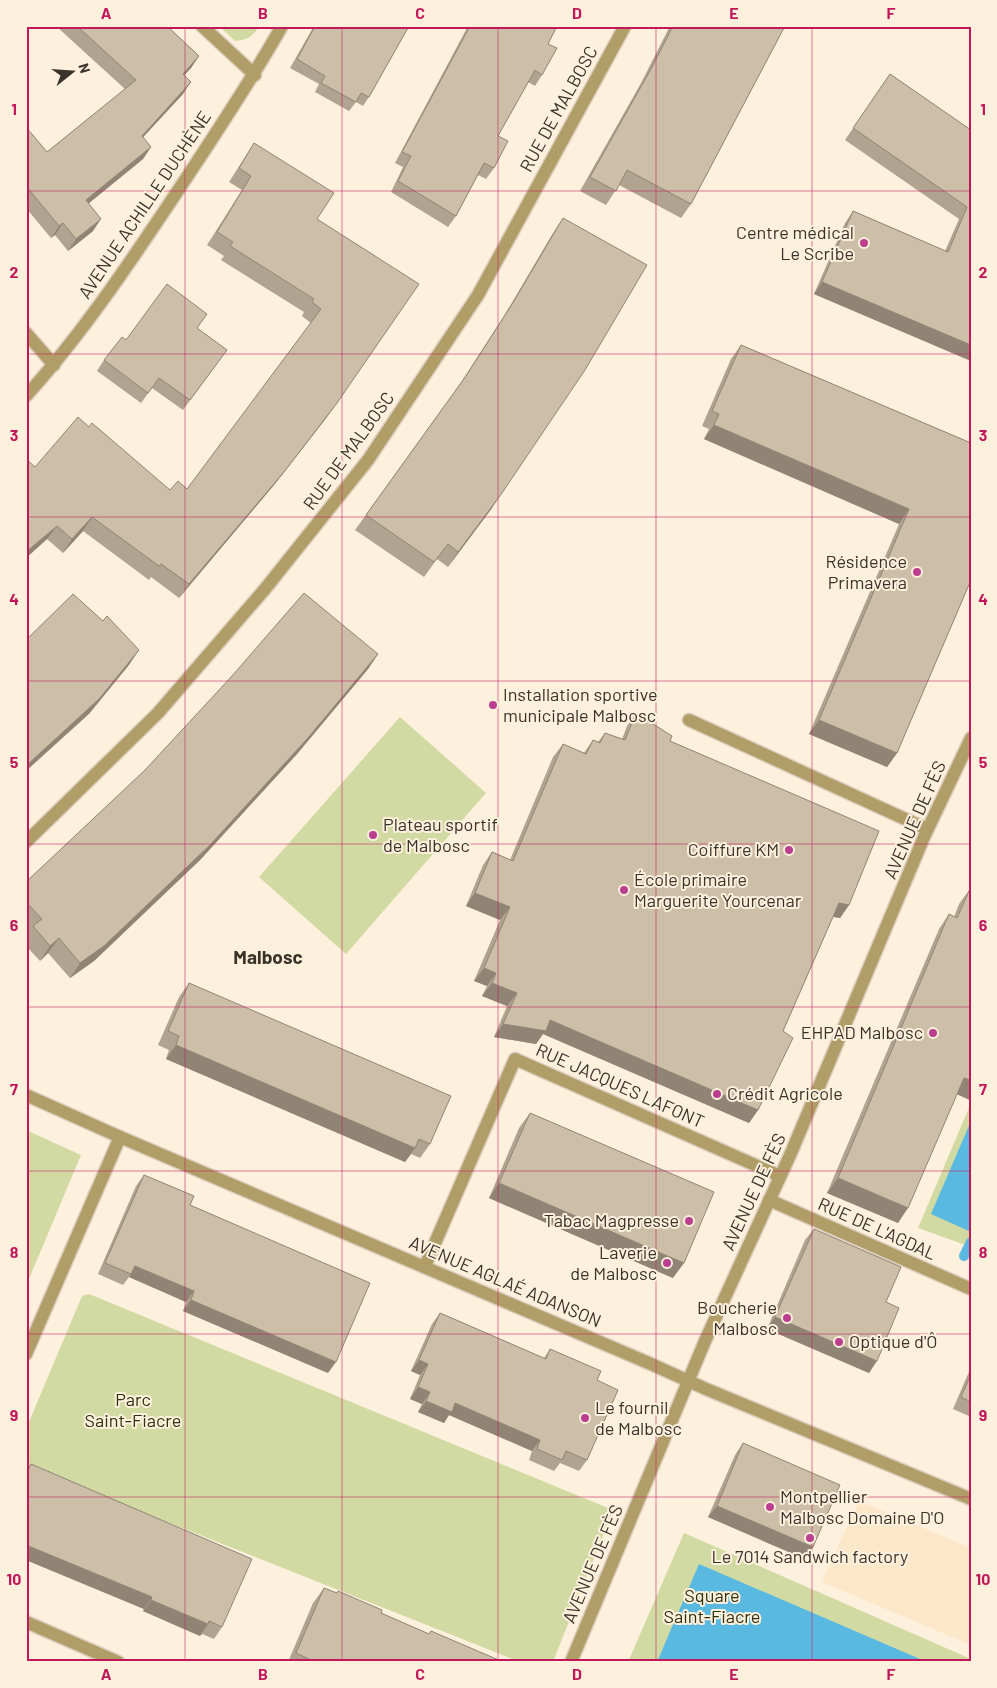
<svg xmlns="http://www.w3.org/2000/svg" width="997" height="1688" font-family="Barlow,sans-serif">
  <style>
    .built { fill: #fce7c9 }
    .green { fill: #d2daa3 }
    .water { fill: #5ab9e1 }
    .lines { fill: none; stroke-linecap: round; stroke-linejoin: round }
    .stream { stroke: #5ab9e1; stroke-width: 10 }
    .street-casing { stroke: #dacebd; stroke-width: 15 }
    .street { stroke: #b19d67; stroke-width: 12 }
    .wall { fill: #b0a390 }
    .shaded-wall { fill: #908575 }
    .building { fill: #cdbea7; stroke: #908575 }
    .grid { fill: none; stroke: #c2185b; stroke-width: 1; stroke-opacity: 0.55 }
    .poi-dot { fill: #bc3f8f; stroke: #fdf0dd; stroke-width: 2 }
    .labels { text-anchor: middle; stroke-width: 4; stroke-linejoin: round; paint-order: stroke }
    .street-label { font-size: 18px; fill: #39332a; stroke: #fdf0dd }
    .poi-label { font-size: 18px; fill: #39332a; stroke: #fdf0dd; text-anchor: end }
    .park-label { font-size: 18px; fill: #2d310e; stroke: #fdf0dd }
    .neighbourhood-label { font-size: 19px; font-weight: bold; fill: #39332a; stroke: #fdf0dd }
    .neatline { fill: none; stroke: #c2185b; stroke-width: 2 }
    .grid-label { font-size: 16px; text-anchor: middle; font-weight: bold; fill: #c2185b }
  </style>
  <rect width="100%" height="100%" fill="#fdf0dd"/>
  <path class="built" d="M859 1501 971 1548V1645L822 1582Z"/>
  <g class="green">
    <path d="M219 26H259C253 37 247 40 235 41Z"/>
    <path d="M400 717 486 793 346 954 259 877Z"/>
    <path d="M971 1103V1247L918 1228Z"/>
    <path d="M26 1130 81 1155 26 1286Z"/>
    <path d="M89 1294 613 1510 553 1662H520L26 1466V1429L82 1296Z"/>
    <path d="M684 1533 971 1659 970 1662H628Z"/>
  </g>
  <g class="water">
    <path d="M971 1121V1232L931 1214Z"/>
    <path d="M699 1564 927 1662H657Z"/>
  </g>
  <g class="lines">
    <path class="stream" d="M964 1256 971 1242"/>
    <g class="street-casing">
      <g id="street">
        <path d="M202 26 255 75"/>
        <path d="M26 333 54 365"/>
        <path d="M26 396C84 332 133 258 181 186 216 133 251 81 282 26"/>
        <path d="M689 720 927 829"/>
        <path d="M26 842 158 713 265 589 368 460 478 295 625 26"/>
        <path d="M26 1095 120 1137 651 1364 706 1389 971 1499"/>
        <path d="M769 1200 971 1289"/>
        <path d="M425 1266 515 1059 780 1176"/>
        <path d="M26 1354 120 1137"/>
        <path d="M26 1622 118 1662"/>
        <path d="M571 1662 705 1341 791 1153 924 837 971 738"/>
      </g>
    </g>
    <use href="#street" class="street"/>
  </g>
  <g class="wall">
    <path d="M56 26H167L199 56 191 68 184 75 183 94 143 137 151 147 143 159 89 203 93 231 68 251 55 235 51 238 26 208V127L47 152 125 89Z"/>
    <path d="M314 26H409L369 97 363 106 356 102 349 111 315 92 319 84 290 68Z"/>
    <path d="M468 26H557L548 44 542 75 535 86 528 82 498 136 494 168 486 179 478 175 456 216 448 227 391 192 403 167 395 163Z"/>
    <path d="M670 26H785L691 204 681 218 619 185 606 205 580 191 641 83Z"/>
    <path d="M890 74 971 130V361L814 294 845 223 853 211 945 251 959 219 845 140Z"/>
    <path d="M254 143 317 219 327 417 274 485 179 598 151 577 149 580 83 531 63 553 47 539 26 558V459L35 467 89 427 170 490 187 489 311 323 302 316 304 312 221 260 224 256 207 245 242 190 229 182Z"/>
    <path d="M563 218 492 508 448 567 437 559 424 577 355 530 458 387 504 316 553 233Z"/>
    <path d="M197 328 227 350 183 410 152 388 141 403 97 371 104 360 126 340Z"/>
    <path d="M741 345 971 443 897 753 887 767 809 734 899 524 704 439 709 429 702 426 731 359Z"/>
    <path d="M378 654 368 669 297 754 200 860 94 961 70 978 48 953 40 961 26 946V936L29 931 26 928V882Z"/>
    <path d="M636 713 670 741 849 905 840 918 833 917 783 1031 758 1110 749 1123 543 1034 536 1044 494 1037 507 1006 482 996 487 986 474 981 500 920 466 906 483 865 492 852 510 860 553 757 563 744 584 753 593 740 598 742 605 733 622 739 627 726Z"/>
    <path d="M970 889 971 890V1099L970 1100 957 1094 898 1223 827 1193 939 929 949 914 954 917 959 904Z"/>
    <path d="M189 983 430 1144 420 1158 411 1154 405 1162 166 1059 169 1050 158 1045 179 997Z"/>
    <path d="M530 1113 673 1278 489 1198 519 1128Z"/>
    <path d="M144 1175 190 1205 328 1373 183 1311 186 1302 129 1277 123 1285 98 1274 136 1186Z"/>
    <path d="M814 1229 886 1302 869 1373 767 1329 805 1240Z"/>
    <path d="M440 1313 544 1358 550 1349 597 1380 587 1460 579 1471 560 1463 554 1471 529 1460 532 1451 449 1415 444 1423 418 1412 422 1404 410 1399 420 1375 411 1371 432 1324Z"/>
    <path d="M971 1367V1417L953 1409Z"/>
    <path d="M743 1443 805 1559 708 1517 735 1455Z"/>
    <path d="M31 1464 222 1627 214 1639 202 1634 200 1636 143 1611 144 1609 26 1560V1471Z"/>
    <path d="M324 1588 429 1634 431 1631 501 1662H288L313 1603Z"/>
  </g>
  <g class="shaded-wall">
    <path d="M199 56 191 68 174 86 183 74Z"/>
    <path d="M191 82 183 94 134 147 142 136Z"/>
    <path d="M151 147 143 159 78 212 86 200Z"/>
    <path d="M101 219 93 231 68 251 76 239Z"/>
    <path d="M63 223 55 235 51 238 59 226Z"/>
    <path d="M822 282 971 345V361L814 294Z"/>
    <path d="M337 403 327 417 274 485 179 598 189 584Z"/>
    <path d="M714 425 909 509 899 524 704 439Z"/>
    <path d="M502 493 492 508 448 567 458 552Z"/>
    <path d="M92 517 83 531 63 553 72 539Z"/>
    <path d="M57 526 47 539 26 558V552Z"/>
    <path d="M139 650 129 665 89 714 26 771V766Z"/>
    <path d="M378 654 368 669 297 754 200 860 94 961 70 978 80 963Z"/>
    <path d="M819 720 897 753 887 767 809 734Z"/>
    <path d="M475 893 510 907 500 920 466 906Z"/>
    <path d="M839 903 849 905 840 918 829 916Z"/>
    <path d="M59 938 48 953 40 961 50 946Z"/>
    <path d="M484 968 496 973 487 986 474 981Z"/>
    <path d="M492 983 517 993 507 1006 482 996Z"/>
    <path d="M550 1020 758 1110 749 1123 543 1034 536 1044 494 1037 503 1024Z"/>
    <path d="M176 1045 415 1148 405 1162 166 1059Z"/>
    <path d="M964 1078 971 1080 970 1100 954 1093Z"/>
    <path d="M838 1178 908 1208 898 1223 827 1193Z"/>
    <path d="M499 1183 684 1263 673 1278 489 1198Z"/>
    <path d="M135 1266 194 1291 186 1302 129 1277Z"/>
    <path d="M191 1300 336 1362 328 1373 183 1311Z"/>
    <path d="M775 1317 877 1361 869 1373 767 1329Z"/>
    <path d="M419 1360 428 1364 420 1375 411 1371Z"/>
    <path d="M418 1387 430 1392 422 1404 410 1399Z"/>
    <path d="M426 1401 455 1403 540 1440 532 1451 449 1415 444 1423 418 1412Z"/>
    <path d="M717 1506 813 1547 805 1559 708 1517Z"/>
    <path d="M26 1545 152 1597 144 1609 26 1560Z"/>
    <path d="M151 1600 208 1624 200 1636 143 1611Z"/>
  </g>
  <g class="building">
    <path d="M77 26H167L199 56 183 74 191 82 142 136 151 147 86 200 101 219 76 239 63 223 59 226 26 186V127L47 152 136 80Z"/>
    <path d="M315 26H409L369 97 361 93 356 102 321 83 325 76 297 59Z"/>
    <path d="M470 26H557L548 44 557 48 542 75 535 70 498 136 508 141 494 168 484 163 456 216 398 181 411 156 402 152Z"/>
    <path d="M673 26H785L691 204 627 170 616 191 590 177 651 69Z"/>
    <path d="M890 74 971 130V345L822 282 853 211 948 252 967 207 853 128Z"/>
    <path d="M254 143 334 193 317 219 419 284 337 403 284 472 189 584 161 564 159 566 92 517 72 539 57 526 26 552V459L35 467 78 417 89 427 92 423 170 490 178 481 187 489 321 309 312 302 314 299 230 246 233 242 217 232 251 176 239 168Z"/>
    <path d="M563 218 647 265 585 370 502 493 458 552 448 544 434 562 366 515 466 376 514 301Z"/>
    <path d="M167 284 207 314 197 328 227 350 190 400 159 378 148 393 104 360 122 337 126 340Z"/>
    <path d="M741 345 971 443V580L897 753 819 720 909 509 714 425 719 414 712 411Z"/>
    <path d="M304 593 378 654 307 739 210 845 104 946 80 963 59 938 50 946 33 926 42 919 26 902V882L145 770 232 676Z"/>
    <path d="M73 594 103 621 107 616 139 650 99 699 26 766V640Z"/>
    <path d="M636 713 672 736 670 741 879 831 849 905 839 903 783 1031 793 1038 758 1110 550 1020 546 1031 503 1024 517 993 492 983 496 973 484 968 510 907 475 893 492 852 513 861 563 744 586 754 593 740 600 743 605 733 625 740Z"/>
    <path d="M970 889 971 890V1080L964 1078 908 1208 838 1178 949 914 957 918Z"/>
    <path d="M189 983 451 1096 430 1144 419 1139 415 1148 176 1045 179 1036 168 1031Z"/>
    <path d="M530 1113 714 1192 684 1263 499 1183Z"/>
    <path d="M144 1175 194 1196 190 1205 370 1283 336 1362 191 1300 194 1291 135 1266 131 1274 105 1263Z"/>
    <path d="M814 1229 901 1267 886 1302 899 1308 877 1361 775 1317Z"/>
    <path d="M440 1313 546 1359 550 1349 601 1371 597 1380 618 1390 587 1460 566 1451 562 1460 537 1449 540 1440 455 1403 452 1412 426 1401 430 1392 418 1387 428 1364 419 1360Z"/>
    <path d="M971 1374V1402L961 1397Z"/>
    <path d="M743 1443 840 1485 813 1547 717 1506Z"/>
    <path d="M31 1464 252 1559 222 1627 209 1621 208 1624 151 1600 152 1597 26 1545V1475Z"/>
    <path d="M324 1588 337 1593 338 1591 382 1610 381 1613 429 1634 431 1631 501 1661 308 1662 309 1659 296 1653Z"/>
  </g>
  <path class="grid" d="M185 26V1662M342 26V1662M498 26V1662M656 26V1662M812 26V1662M26 191H971M26 354H971M26 517H971M26 681H971M26 844H971M26 1007H971M26 1171H971M26 1334H971M26 1497H971"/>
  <g class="poi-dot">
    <circle cx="864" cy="243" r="5"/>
    <circle cx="917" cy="572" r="5"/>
    <circle cx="493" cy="705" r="5"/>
    <circle cx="373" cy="835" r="5"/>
    <circle cx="789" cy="850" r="5"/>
    <circle cx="624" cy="890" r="5"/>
    <circle cx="933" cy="1033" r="5"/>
    <circle cx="717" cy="1094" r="5"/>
    <circle cx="689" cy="1221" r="5"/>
    <circle cx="667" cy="1263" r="5"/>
    <circle cx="787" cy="1318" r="5"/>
    <circle cx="839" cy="1342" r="5"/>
    <circle cx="585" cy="1418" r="5"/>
    <circle cx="770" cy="1507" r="5"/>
    <circle cx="810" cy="1538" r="5"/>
  </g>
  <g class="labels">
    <g class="street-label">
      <text transform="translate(559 109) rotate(-61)" y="6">RUE DE MALBOSC</text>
      <text transform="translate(145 205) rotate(-56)" y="6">AVENUE ACHILLE DUCHÈNE</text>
      <text transform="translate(349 451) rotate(-54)" y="6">RUE DE MALBOSC</text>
      <text transform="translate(915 820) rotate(-66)" y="6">AVENUE DE FÈS</text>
      <text transform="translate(620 1086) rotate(24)" y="6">RUE JACQUES LAFONT</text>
      <text transform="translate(754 1192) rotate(-65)" y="6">AVENUE DE FÈS</text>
      <text transform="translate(877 1229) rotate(24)" y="6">RUE DE L'AGDAL</text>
      <text transform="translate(505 1282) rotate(23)" y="6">AVENUE AGLAÉ ADANSON</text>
      <text transform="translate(593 1564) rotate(-67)" y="6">AVENUE DE FÈS</text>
    </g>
    <g class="poi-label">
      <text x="854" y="239">Centre médical<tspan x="854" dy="21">Le Scribe</tspan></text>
      <text x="907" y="568">Résidence<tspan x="907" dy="21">Primavera</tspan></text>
      <text x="503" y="701" text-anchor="start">Installation sportive<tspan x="503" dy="21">municipale Malbosc</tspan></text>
      <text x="383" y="831" text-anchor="start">Plateau sportif<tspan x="383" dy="21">de Malbosc</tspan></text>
      <text x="779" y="856">Coiffure KM</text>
      <text x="634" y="886" text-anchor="start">École primaire<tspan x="634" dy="21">Marguerite Yourcenar</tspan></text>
      <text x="923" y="1039">EHPAD Malbosc</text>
      <text x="727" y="1100" text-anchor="start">Crédit Agricole</text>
      <text x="679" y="1227">Tabac Magpresse</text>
      <text x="657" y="1259">Laverie<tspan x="657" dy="21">de Malbosc</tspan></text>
      <text x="777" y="1314">Boucherie<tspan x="777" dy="21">Malbosc</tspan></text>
      <text x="849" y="1348" text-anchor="start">Optique d'Ô</text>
      <text x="595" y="1414" text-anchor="start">Le fournil<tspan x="595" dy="21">de Malbosc</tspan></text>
      <text x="780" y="1503" text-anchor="start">Montpellier<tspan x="780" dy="21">Malbosc Domaine D'O</tspan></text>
      <text x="810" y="1563" text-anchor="middle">Le 7014 Sandwich factory</text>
    </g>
    <g class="park-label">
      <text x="133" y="1406">Parc<tspan x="133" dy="21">Saint-Fiacre</tspan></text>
      <text x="712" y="1602">Square<tspan x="712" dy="21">Saint-Fiacre</tspan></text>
    </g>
    <g class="neighbourhood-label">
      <text x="268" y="964">Malbosc</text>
    </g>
  </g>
  <rect width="997" height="1688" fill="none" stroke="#fdf0dd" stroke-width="55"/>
  <g transform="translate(72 72) rotate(73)" stroke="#fdf0dd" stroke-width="4" paint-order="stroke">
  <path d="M0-4L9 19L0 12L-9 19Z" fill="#39332a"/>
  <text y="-8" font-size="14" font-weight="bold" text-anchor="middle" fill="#39332a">N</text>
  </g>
  <rect x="28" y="28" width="942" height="1632" class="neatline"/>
  <g class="grid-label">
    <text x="106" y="19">A</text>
    <text x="263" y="19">B</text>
    <text x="420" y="19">C</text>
    <text x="577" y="19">D</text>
    <text x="734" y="19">E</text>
    <text x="891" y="19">F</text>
    <text x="14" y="115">1</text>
    <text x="983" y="115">1</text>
    <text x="14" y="278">2</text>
    <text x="983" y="278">2</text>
    <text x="14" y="441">3</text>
    <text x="983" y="441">3</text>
    <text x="14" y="605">4</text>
    <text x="983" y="605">4</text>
    <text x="14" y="768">5</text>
    <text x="983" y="768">5</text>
    <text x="14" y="931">6</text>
    <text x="983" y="931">6</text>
    <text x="14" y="1095">7</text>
    <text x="983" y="1095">7</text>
    <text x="14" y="1258">8</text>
    <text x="983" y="1258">8</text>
    <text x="14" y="1421">9</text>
    <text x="983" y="1421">9</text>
    <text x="14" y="1585">10</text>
    <text x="983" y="1585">10</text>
    <text x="106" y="1680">A</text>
    <text x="263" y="1680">B</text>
    <text x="420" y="1680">C</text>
    <text x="577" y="1680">D</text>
    <text x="734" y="1680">E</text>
    <text x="891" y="1680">F</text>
  </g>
</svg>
